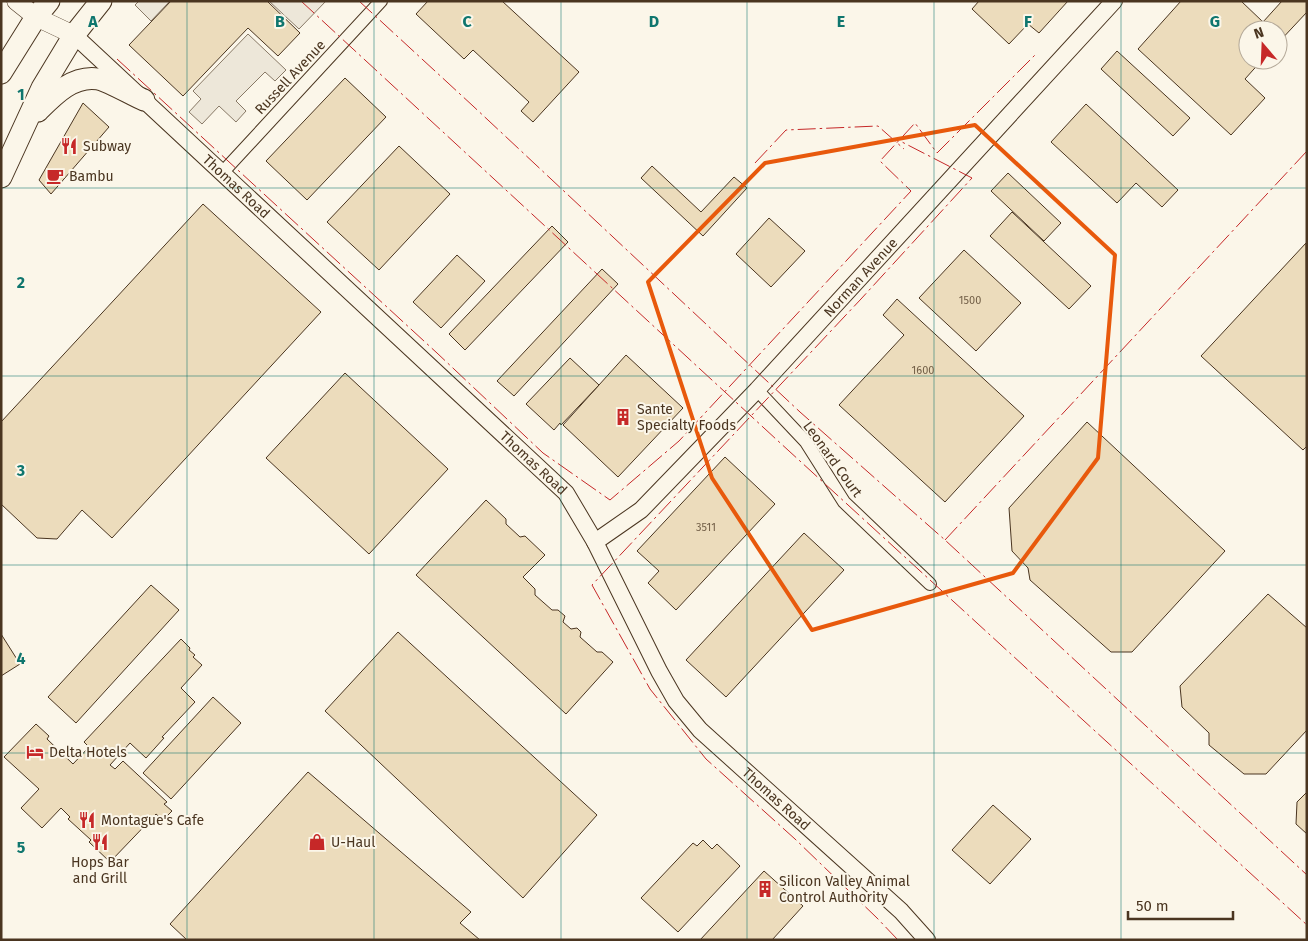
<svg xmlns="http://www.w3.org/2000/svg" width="1308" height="941" font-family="'Fira Sans',sans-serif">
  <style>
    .parking { fill: #ede7d9; stroke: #887966 }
    .building { fill: #ecdcbc; stroke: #4a3520 }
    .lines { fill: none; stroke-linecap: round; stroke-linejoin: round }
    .minor-casing { stroke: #4a3520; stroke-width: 14 }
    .tertiary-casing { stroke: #4a3520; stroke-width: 18 }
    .secondary-casing { stroke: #4a3520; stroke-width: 19 }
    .trunk-casing { stroke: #4a3520; stroke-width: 23 }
    .minor { stroke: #fbf6e9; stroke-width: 12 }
    .tertiary { stroke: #fbf6e9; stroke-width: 16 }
    .secondary { stroke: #fbf6e9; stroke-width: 18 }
    .trunk { stroke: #fbf6e9; stroke-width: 21 }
    .power { stroke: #c62828; stroke-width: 1; stroke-dasharray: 18 4 2.5 4; stroke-linecap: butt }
    .marked { fill: none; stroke: #e8590c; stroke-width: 4; stroke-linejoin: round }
    .grid { fill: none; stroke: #0f766e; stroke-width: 1; stroke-opacity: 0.55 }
    .labels { text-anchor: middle; stroke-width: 4; stroke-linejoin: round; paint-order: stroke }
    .number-label { font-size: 11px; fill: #725f47 }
    .street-label { font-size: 14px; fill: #4a3520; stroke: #fbf6e9 }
    .poi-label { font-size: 14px; fill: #4a3520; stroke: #fbf6e9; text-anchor: start }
    .grid-label { font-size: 16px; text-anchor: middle; font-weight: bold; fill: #0f766e; stroke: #fbf6e9; stroke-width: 4; stroke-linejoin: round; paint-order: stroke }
  </style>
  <rect width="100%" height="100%" fill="#fbf6e9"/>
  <g class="parking">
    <path d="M139 1H170L151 21 135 5Z"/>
    <path d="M269 1H326L299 29Z"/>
    <path d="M248 34 286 70 275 81 265 72 236 101 246 111 236 122 219 106 202 124 189 112 201 99 193 91Z"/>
  </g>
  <g class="building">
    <path d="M171 1H267L300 33 278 56 248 28 183 96 129 45Z"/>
    <path d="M428 1H502L579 72 533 122 521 111 529 102 473 50 464 59 416 14Z"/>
    <path d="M979 1H1068L1039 33 1028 24 1009 44 972 9Z"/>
    <path d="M1181 1H1241L1263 22 1282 1H1307V12L1278 43V30H1248V60H1262L1245 79 1265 98 1231 135 1138 49Z"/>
    <path d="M1117 51 1190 118 1173 136 1101 69Z"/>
    <path d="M345 78 386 117 307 200 266 161Z"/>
    <path d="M83 103 109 127 51 194 39 180Z"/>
    <path d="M1086 104 1178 190 1162 207 1136 183 1117 203 1051 142Z"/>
    <path d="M399 146 450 194 379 270 327 222Z"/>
    <path d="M652 166 701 212 734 177 747 188 703 236 641 178Z"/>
    <path d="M1008 173 1061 223 1044 241 991 191Z"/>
    <path d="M203 204 321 312 112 538 82 510 57 539 37 538 1 504V422Z"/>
    <path d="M1012 212 1091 286 1069 309 990 236Z"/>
    <path d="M769 218 805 251 771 287 736 254Z"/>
    <path d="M552 226 568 242 465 350 449 334Z"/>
    <path d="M1306 243 1307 446 1303 450 1201 356Z"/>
    <path d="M964 250 1021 303 976 351 919 298Z"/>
    <path d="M457 255 485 281 441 328 413 302Z"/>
    <path d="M602 269 618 284 514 396 497 381Z"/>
    <path d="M897 299 1024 416 945 502 839 405 904 335 883 315Z"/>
    <path d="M626 355 683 408 618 477 563 425Z"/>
    <path d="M570 358 599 385 561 425 560 423 554 430 526 404Z"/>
    <path d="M345 373 448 469 369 554 266 458Z"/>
    <path d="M1087 422 1225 551 1132 652H1111L1030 580 1028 568 1012 551 1009 508Z"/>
    <path d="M725 457 775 504 676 610 648 583 659 571 637 551Z"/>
    <path d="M486 500 506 519V524L520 537 525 536 545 555 523 577 535 589V595L552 610H558L565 616 563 622 571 629 577 628 581 632 580 637 597 652H602L613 662 566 714 416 575Z"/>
    <path d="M804 533 844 570 726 697 686 660Z"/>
    <path d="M151 585 179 610 76 723 48 697Z"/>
    <path d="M1268 594 1307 628V730L1266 774H1244L1209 745V733L1182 707 1180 686Z"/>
    <path d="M398 632 597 815 523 898 325 711Z"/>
    <path d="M1 634 20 664 1 676Z"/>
    <path d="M181 639 190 648 189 650 195 655 193 657 202 665 181 688 195 702 162 737 164 738 146 758 130 743 110 765 115 769 123 761 167 802 164 804 172 811 163 820 156 814 110 862 89 842 91 840 68 819 70 817 61 808 42 828 21 808 39 789 4 757 36 724 49 736 47 739 73 764 89 747 84 742Z"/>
    <path d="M213 697 241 723 171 799 143 773Z"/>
    <path d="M308 772 471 912 460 923 480 940H187L170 924Z"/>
    <path d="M1307 792V834L1296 824 1297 802Z"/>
    <path d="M993 805 1031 839 990 884 952 850Z"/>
    <path d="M703 840 712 849 717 844 740 866 678 932 641 898 693 843 697 846Z"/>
    <path d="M764 871 803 906 772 940H700Z"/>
  </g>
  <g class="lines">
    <g class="minor-casing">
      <g id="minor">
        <path d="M222 173 381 1"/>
        <path d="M757 390 806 442 844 502 930 584"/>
      </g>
    </g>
    <g class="tertiary-casing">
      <g id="tertiary">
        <path id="s1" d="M74 35 566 493 595 542 659 671 676 701 700 730 901 911 927 940"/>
        <path id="s2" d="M595 542 641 510 757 390 1114 1"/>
      </g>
    </g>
    <g class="secondary-casing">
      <path id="secondary" d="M16 1 36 17 74 35"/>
    </g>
    <g class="trunk-casing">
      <g id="trunk">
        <path d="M1 73 36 17 49 1"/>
        <path d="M38 111C54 95 73 75 98 79 107 80 134 96 144 100"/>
        <path d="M1 177 42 88 74 35 101 1"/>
      </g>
    </g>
    <use href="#minor" class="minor"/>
    <use href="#tertiary" class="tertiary"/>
    <use href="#secondary" class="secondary"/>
    <use href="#trunk" class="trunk"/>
    <g class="power">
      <path d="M301 1 777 440 1307 925"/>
      <path d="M359 1 473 106 800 412 945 540 1307 875"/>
      <path d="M117 59 437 353 543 453 610 500 679 441 911 191 880 161 915 123 937 153 1037 53"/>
      <path d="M755 163 786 130 878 126 904 149"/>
      <path d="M945 540 1307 151"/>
      <path d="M898 940 877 918 795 839 706 759 650 689 592 585 861 299 972 178 902 142"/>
    </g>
  </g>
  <path class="marked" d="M975 125 1115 255 1098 458 1013 573 812 630 712 478 648 282 765 163Z"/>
  <path class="grid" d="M187 1V940M374 1V940M561 1V940M747 1V940M934 1V940M1121 1V940M1 188H1307M1 376H1307M1 565H1307M1 753H1307"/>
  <defs>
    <g id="restaurant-bare" transform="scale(1.35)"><path d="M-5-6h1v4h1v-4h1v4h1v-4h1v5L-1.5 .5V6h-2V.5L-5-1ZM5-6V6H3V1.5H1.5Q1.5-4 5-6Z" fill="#c62828" stroke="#fbf6e9" stroke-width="2.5" paint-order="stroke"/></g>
    <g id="cafe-bare" transform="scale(1.35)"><path d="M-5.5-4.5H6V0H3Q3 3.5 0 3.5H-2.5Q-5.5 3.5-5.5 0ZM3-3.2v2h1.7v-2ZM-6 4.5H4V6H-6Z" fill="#c62828" stroke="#fbf6e9" stroke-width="2.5" paint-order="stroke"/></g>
    <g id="building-bare" transform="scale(1.35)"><path d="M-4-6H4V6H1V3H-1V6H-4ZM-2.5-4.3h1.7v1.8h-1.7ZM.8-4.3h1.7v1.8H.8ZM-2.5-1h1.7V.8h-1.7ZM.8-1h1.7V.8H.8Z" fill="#c62828" stroke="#fbf6e9" stroke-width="2.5" paint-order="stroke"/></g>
    <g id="hotel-bare" transform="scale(1.35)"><path d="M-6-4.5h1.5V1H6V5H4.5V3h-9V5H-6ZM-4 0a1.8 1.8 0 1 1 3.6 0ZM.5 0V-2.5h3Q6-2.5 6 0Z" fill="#c62828" stroke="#fbf6e9" stroke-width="2.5" paint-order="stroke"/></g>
    <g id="shop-bare" transform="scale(1.35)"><path d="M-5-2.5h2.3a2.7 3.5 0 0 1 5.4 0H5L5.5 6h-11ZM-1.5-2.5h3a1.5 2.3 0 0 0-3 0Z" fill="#c62828" stroke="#fbf6e9" stroke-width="2.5" paint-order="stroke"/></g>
  </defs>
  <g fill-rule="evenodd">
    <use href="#restaurant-bare" x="69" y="146"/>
    <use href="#cafe-bare" x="55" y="176"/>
    <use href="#building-bare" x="623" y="417"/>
    <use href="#hotel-bare" x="35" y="752"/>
    <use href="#restaurant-bare" x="87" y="820"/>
    <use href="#restaurant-bare" x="100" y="842"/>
    <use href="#shop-bare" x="317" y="842"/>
    <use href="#building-bare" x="765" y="889"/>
  </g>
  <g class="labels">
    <g class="number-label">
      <text x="970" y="304">1500</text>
      <text x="923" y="374">1600</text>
      <text x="706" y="531">3511</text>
    </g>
    <g class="street-label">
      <text transform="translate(290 77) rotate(-47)" y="5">Russell Avenue</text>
      <text dy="5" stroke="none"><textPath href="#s1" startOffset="222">Thomas Road</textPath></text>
      <text dy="5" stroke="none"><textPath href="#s2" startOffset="376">Norman Avenue</textPath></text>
      <text transform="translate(833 459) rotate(54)" y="5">Leonard Court</text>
      <text dy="5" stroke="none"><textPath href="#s1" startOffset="628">Thomas Road</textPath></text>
      <text dy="5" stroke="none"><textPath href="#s1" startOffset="1048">Thomas Road</textPath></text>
    </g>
    <g class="poi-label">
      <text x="83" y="151">Subway</text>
      <text x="69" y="181">Bambu</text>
      <text x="637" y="414">Sante<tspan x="637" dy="16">Specialty Foods</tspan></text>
      <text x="49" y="757">Delta Hotels</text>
      <text x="101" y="825">Montague's Cafe</text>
      <text x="331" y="847">U-Haul</text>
      <text x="100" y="867" text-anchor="middle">Hops Bar<tspan x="100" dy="16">and Grill</tspan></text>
      <text x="779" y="886">Silicon Valley Animal<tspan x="779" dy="16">Control Authority</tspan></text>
    </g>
  </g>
  <g class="grid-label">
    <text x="93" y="27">A</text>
    <text x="280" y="27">B</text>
    <text x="467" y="27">C</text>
    <text x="654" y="27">D</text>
    <text x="841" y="27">E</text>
    <text x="1028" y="27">F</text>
    <text x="1215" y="27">G</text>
    <text x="21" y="100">1</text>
    <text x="21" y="288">2</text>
    <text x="21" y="476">3</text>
    <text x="21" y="664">4</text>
    <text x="21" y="853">5</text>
  </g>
  <rect width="1308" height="941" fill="none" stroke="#4a3520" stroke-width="5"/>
  <g transform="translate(1263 45) rotate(341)"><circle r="24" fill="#fbf6e9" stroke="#b4a999"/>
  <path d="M0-4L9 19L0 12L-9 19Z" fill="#c62828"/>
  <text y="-8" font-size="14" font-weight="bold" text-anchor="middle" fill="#4a3520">N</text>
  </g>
  <path d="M1128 911v8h105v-8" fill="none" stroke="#4a3520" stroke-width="2.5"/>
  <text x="1136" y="911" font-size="15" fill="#4a3520" stroke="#fbf6e9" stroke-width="4" paint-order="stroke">50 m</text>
</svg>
